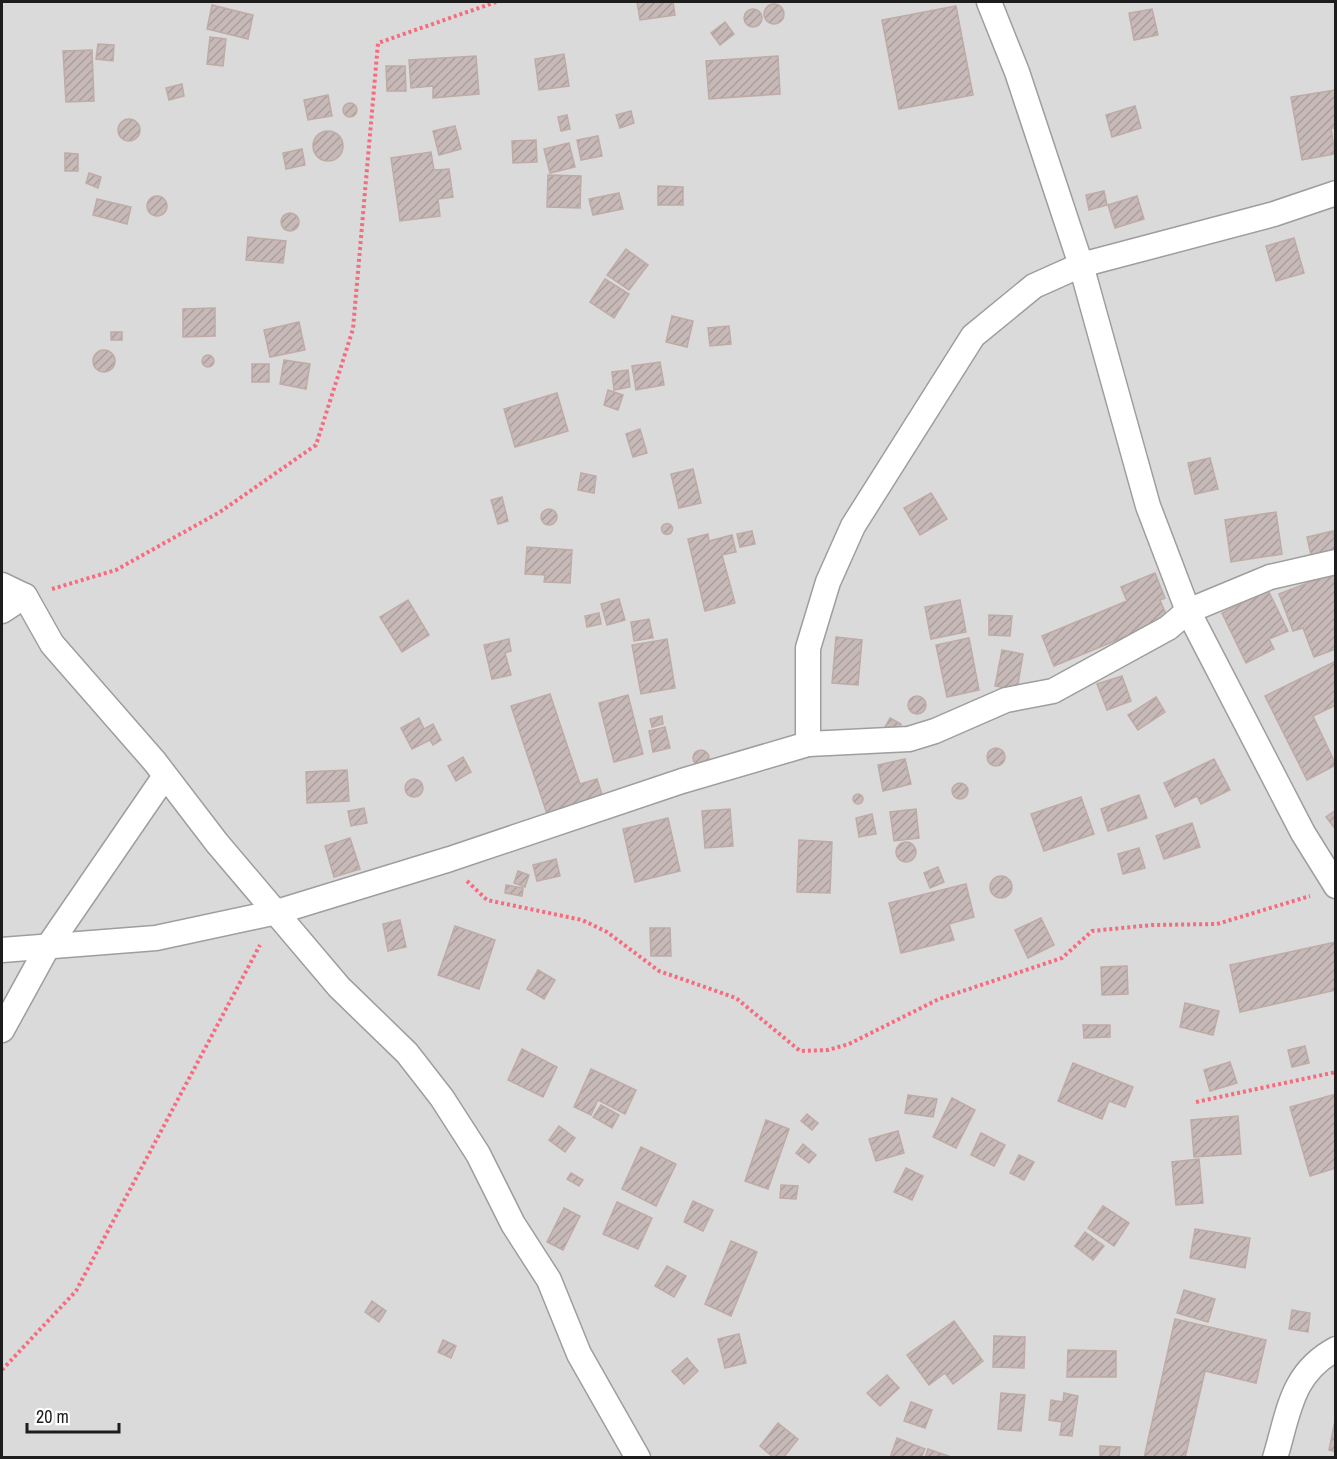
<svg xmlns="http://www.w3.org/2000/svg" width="1337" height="1459" font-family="'Archivo Narrow',sans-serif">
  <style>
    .residential { fill: #dbdadb }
    .building { fill: url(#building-hatch); stroke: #bfaba6; stroke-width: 1.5 }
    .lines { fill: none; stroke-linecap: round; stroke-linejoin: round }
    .minor-casing { stroke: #9e9e9e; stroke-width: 27 }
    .path { stroke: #f66c7f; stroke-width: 4; stroke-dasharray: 3 3; stroke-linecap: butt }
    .minor { stroke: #fff; stroke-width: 24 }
  </style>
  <defs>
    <pattern id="building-hatch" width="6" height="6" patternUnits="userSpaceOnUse" patternTransform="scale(1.5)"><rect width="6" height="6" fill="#c6b9b7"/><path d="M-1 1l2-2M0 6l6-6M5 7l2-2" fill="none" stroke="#aa9f9d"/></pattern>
  </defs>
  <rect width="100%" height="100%" fill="#eee8e3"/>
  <rect class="residential" x="2" y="2" width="1333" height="1455"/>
  <g class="building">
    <path d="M637 2H673L675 15 640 20Z"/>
    <circle cx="774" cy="14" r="10"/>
    <path d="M212 5 253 15 248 39 207 29Z"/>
    <path d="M956 6 973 95 899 109 882 20Z"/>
    <path d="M1152 9 1158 35 1134 40 1129 13Z"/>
    <circle cx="753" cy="18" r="9"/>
    <path d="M725 22 734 34 720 45 711 33Z"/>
    <path d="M210 37 226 39 223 66 207 64Z"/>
    <path d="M98 44 114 45 113 61 96 59Z"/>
    <path d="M92 50 94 101 66 102 63 51Z"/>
    <path d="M564 54 569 86 539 90 535 59Z"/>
    <path d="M476 56 479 94 433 98V86L411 88 409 60Z"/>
    <path d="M778 56 780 94 709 99 706 61Z"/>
    <path d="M386 66H405L406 91H387Z"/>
    <path d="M182 84 184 96 169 100 166 88Z"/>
    <path d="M1336 90V128H1331L1335 154 1302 160 1291 97Z"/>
    <path d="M328 95 332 116 308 120 304 100Z"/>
    <circle cx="350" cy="110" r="7"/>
    <path d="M1135 106 1141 128 1112 137 1106 115Z"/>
    <path d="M631 111 634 123 620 128 616 115Z"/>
    <path d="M567 115 570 129 561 131 558 117Z"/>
    <circle cx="129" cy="130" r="11"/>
    <path d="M455 126 461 149 439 155 433 131Z"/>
    <circle cx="328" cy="146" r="15"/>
    <path d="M598 136 602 156 581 160 577 140Z"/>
    <path d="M536 140 537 162 513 163 512 141Z"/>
    <path d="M569 143 575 167 550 173 544 149Z"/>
    <path d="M302 149 305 165 286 169 283 153Z"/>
    <path d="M431 152 434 170 449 169 453 197 438 199 440 216 400 221 391 158Z"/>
    <path d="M65 153 78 154V171H65Z"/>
    <path d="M89 173 101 177 98 188 86 183Z"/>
    <path d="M548 175 581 176 580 208 547 207Z"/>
    <path d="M658 186 683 187V205H658Z"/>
    <path d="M1104 191 1107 205 1089 210 1086 195Z"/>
    <path d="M619 193 623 209 593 215 589 199Z"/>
    <path d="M1137 196 1144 219 1115 228 1108 205Z"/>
    <circle cx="157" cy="206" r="10"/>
    <path d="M97 199 131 207 127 224 93 215Z"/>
    <circle cx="290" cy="222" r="9"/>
    <path d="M248 237 286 241 283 263 246 260Z"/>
    <path d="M1294 238 1304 273 1276 281 1266 246Z"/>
    <path d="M626 249 648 265 629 290 607 275Z"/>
    <path d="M605 279 629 294 614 318 590 302Z"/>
    <path d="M215 308V336L183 337V309Z"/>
    <path d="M672 316 693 321 687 347 666 342Z"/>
    <path d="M299 322 305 350 270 357 264 330Z"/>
    <path d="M729 326 731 344 710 346 708 328Z"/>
    <rect x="111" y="332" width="11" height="8"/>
    <circle cx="104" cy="361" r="11"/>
    <circle cx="208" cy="361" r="6"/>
    <path d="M284 360 310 364 306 389 280 384Z"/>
    <path d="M660 362 664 385 636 390 632 366Z"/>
    <rect x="252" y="364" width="17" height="18"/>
    <path d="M628 370 630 387 614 390 612 372Z"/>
    <path d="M608 390 623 395 618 410 604 405Z"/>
    <path d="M557 393 568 431 515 447 504 409Z"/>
    <path d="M640 429 647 453 633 457 626 434Z"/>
    <path d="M1210 458 1218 489 1195 494 1188 463Z"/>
    <path d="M693 469 701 503 679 508 671 474Z"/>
    <path d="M581 473 596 476 594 493 578 490Z"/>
    <path d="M931 493 947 519 920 535 904 508Z"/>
    <path d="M502 497 508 521 498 524 491 500Z"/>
    <circle cx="549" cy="517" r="8"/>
    <path d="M1276 512 1282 554 1231 562 1225 520Z"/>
    <circle cx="667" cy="529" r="5.5"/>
    <path d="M752 531 755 544 740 547 737 534Z"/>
    <path d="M1333 531 1336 553 1312 559 1307 537Z"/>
    <path d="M708 534 709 541 732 535 736 552 722 555 735 603 705 611 688 539Z"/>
    <path d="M527 547 572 550 570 583 544 582 545 575 525 574Z"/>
    <path d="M1336 572V649L1314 657 1303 628 1293 631 1279 594Z"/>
    <path d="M1155 573 1165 598 1160 600 1168 619 1054 666 1042 636 1127 601 1121 587Z"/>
    <path d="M1268 590 1288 631 1269 639 1274 649 1246 663 1222 613Z"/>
    <path d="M619 599 625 620 607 625 601 604Z"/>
    <path d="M408 600 429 635 402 652 380 617Z"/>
    <path d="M960 600 966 632 931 639 925 607Z"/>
    <path d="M599 613 601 624 587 627 585 616Z"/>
    <path d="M989 615 1012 616 1010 636 989 635Z"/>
    <path d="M649 619 653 638 634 641 631 622Z"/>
    <path d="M836 637 862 640 858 685 832 683Z"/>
    <path d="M969 638 979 690 947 697 936 645Z"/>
    <path d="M509 639 511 651 505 653 511 675 492 679 484 645Z"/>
    <path d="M667 639 675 688 641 694 632 645Z"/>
    <path d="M1002 650 1023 654 1017 690 995 686Z"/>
    <path d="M1336 661V705L1313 716 1336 765 1307 780 1265 696Z"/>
    <path d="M1122 676 1131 701 1107 710 1097 684Z"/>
    <path d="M550 694 580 784 597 779 604 801 549 820 511 706Z"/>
    <path d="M628 695 643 754 614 762 599 703Z"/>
    <circle cx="917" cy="705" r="9"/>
    <path d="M1156 697 1165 712 1138 730 1128 715Z"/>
    <path d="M662 716 663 724 652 727 650 719Z"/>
    <path d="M419 718 424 729 433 724 441 740 433 745 430 740 412 749 401 728Z"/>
    <path d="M890 718 901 724 896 734 885 727Z"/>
    <path d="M665 727 670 748 653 752 649 731Z"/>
    <circle cx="996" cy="757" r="9"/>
    <circle cx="701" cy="758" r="8"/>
    <path d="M463 757 471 772 456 781 448 766Z"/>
    <path d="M905 759 911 784 883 791 878 765Z"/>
    <path d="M1214 759 1230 790 1201 804 1197 796 1175 807 1164 783Z"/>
    <path d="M347 770 349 801 307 803 306 772Z"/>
    <circle cx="414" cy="788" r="9"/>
    <circle cx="960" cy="791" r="8"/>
    <circle cx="858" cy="799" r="5"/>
    <path d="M1139 795 1147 818 1108 831 1101 809Z"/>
    <path d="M1081 797 1094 834 1044 851 1031 814Z"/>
    <path d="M364 808 367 823 351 826 348 811Z"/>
    <path d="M730 809 733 846 705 848 702 811Z"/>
    <path d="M916 809 919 838 894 841 890 812Z"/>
    <path d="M1336 810V830L1326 817Z"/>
    <path d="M872 814 876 834 859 837 856 818Z"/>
    <path d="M668 818 680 871 635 882 623 829Z"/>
    <path d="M1192 823 1200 847 1164 859 1156 836Z"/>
    <path d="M350 838 360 869 334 877 325 846Z"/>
    <path d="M799 840 832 842 830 893 797 892Z"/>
    <circle cx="906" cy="852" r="10"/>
    <path d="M1139 848 1145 868 1123 874 1118 854Z"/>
    <path d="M556 859 560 876 537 881 533 865Z"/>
    <path d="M938 867 944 882 930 888 924 873Z"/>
    <path d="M518 871 529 875 525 887 514 883Z"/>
    <circle cx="1001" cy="887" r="11"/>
    <path d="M966 884 974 917 949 924 954 940 901 953 889 903Z"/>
    <path d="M506 885 523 888 522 896 505 893Z"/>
    <path d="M1041 918 1054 945 1028 958 1015 930Z"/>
    <path d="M400 920 406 947 388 951 383 924Z"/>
    <path d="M455 926 495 940 479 989 438 975Z"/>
    <path d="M650 928H670L671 956H651Z"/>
    <path d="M1336 942V990L1240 1012 1230 965Z"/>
    <path d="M1127 966 1128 994 1102 995 1101 967Z"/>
    <path d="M538 970 555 980 544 999 527 989Z"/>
    <path d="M1185 1003 1219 1011 1213 1035 1180 1027Z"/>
    <path d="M1083 1025H1110V1037L1084 1038Z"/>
    <path d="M1305 1046 1309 1063 1292 1067 1288 1050Z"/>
    <path d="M522 1049 557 1067 543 1097 508 1080Z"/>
    <path d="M1230 1062 1237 1083 1210 1091 1204 1070Z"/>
    <path d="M1073 1063 1133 1087 1125 1107 1109 1101 1102 1119 1058 1101Z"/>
    <path d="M591 1069 636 1090 625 1114 598 1100 591 1115 574 1107Z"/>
    <path d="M1336 1094V1168L1310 1176 1290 1107Z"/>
    <path d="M908 1095 937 1099 933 1117 905 1113Z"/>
    <path d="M952 1098 975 1110 956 1148 933 1137Z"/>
    <path d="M601 1105 619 1115 612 1128 593 1117Z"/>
    <path d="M807 1114 818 1123 812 1130 801 1121Z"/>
    <path d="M1238 1116 1241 1154 1194 1157 1191 1120Z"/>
    <path d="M766 1120 789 1129 768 1189 745 1181Z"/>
    <path d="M559 1126 575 1138 565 1152 549 1140Z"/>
    <path d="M898 1131 904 1153 876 1161 869 1139Z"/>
    <path d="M981 1133 1005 1145 994 1166 971 1155Z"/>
    <path d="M803 1144 816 1155 809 1163 796 1153Z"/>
    <path d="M641 1147 676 1164 656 1206 622 1189Z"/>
    <path d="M1019 1155 1034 1162 1024 1180 1010 1173Z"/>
    <path d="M1199 1159 1203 1203 1176 1205 1172 1162Z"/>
    <path d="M906 1168 923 1176 912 1200 894 1192Z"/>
    <path d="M571 1173 583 1180 579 1186 567 1179Z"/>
    <path d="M781 1185 798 1186 796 1199 780 1198Z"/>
    <path d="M693 1201 713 1210 703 1231 684 1222Z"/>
    <path d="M617 1202 652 1218 638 1249 603 1234Z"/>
    <path d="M1103 1206 1129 1223 1114 1246 1088 1228Z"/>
    <path d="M564 1208 580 1216 563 1250 547 1242Z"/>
    <path d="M1195 1229 1250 1238 1245 1268 1190 1258Z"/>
    <path d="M1085 1232 1104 1246 1093 1260 1075 1246Z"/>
    <path d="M731 1241 757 1252 731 1316 705 1304Z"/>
    <path d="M667 1266 686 1276 674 1297 655 1286Z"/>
    <path d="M1184 1290 1215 1299 1208 1322 1177 1313Z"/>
    <path d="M372 1301 386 1311 379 1322 365 1312Z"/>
    <path d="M1292 1310 1310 1313 1308 1332 1289 1329Z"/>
    <path d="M1175 1319 1266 1340 1256 1383 1205 1371 1185 1458H1144Z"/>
    <path d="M954 1321 983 1361 953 1384 945 1373 929 1385 907 1355Z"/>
    <path d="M739 1334 746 1363 725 1368 718 1339Z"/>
    <path d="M994 1336 1025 1337 1024 1368 993 1367Z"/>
    <path d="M443 1340 456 1346 451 1358 438 1352Z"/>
    <path d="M1068 1350 1116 1351V1377H1067Z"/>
    <path d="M687 1358 698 1371 684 1384 672 1371Z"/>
    <path d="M887 1375 899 1388 880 1406 867 1393Z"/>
    <path d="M1001 1393 1025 1395 1021 1431 998 1429Z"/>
    <path d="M1064 1393 1078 1396 1072 1436 1060 1435 1062 1422 1049 1420 1051 1400 1063 1402Z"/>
    <path d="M911 1402 932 1410 925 1428 904 1421Z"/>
    <path d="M1336 1416V1452L1329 1450Z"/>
    <path d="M778 1423 798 1439 783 1458H774L760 1446Z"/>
    <path d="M897 1438 925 1449 921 1458H890Z"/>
    <path d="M1100 1446 1120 1447 1119 1458H1100Z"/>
    <path d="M928 1449 954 1458H925Z"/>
  </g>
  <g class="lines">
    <g class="minor-casing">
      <g id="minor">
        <path d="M989 2 1017 72 1081 265 1148 506 1188 611 1303 833 1336 886"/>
        <path d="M2 585 25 596 52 644 155 762 217 843 339 987 407 1053 442 1098 478 1154 513 1224 549 1280 579 1354 638 1458"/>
        <path d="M2 611 25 596"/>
        <path d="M808 744V648L828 582 853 526 973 336 1034 286 1081 265 1274 214 1336 193"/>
        <path d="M2 950 156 938 277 912 450 859 682 781 808 744 909 739 935 731 1006 700 1053 691 1168 628 1188 611 1270 577 1336 562"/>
        <path d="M2 1030 47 948 165 776"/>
        <path d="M1275 1458C1289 1412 1291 1373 1336 1349"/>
      </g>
    </g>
    <g class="path">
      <path d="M52 589 116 570 220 512 316 445 353 329 378 43 496 2"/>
      <path d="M467 881 487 900 582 920 607 932 659 971 736 998 800 1051 828 1050 849 1044 939 999 1062 958 1092 931 1152 925 1217 924 1310 896"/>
      <path d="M1196 1102 1336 1072"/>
      <path d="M2 1370 76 1291 260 945"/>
    </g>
    <use href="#minor" class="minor"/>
  </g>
  <rect width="1337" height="1459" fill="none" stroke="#1d1d1d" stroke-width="6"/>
  <path d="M27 1423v9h92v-9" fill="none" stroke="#1d1d1d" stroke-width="3"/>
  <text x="36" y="1423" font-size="18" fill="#1d1d1d" stroke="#ffffff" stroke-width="4.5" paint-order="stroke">20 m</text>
</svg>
